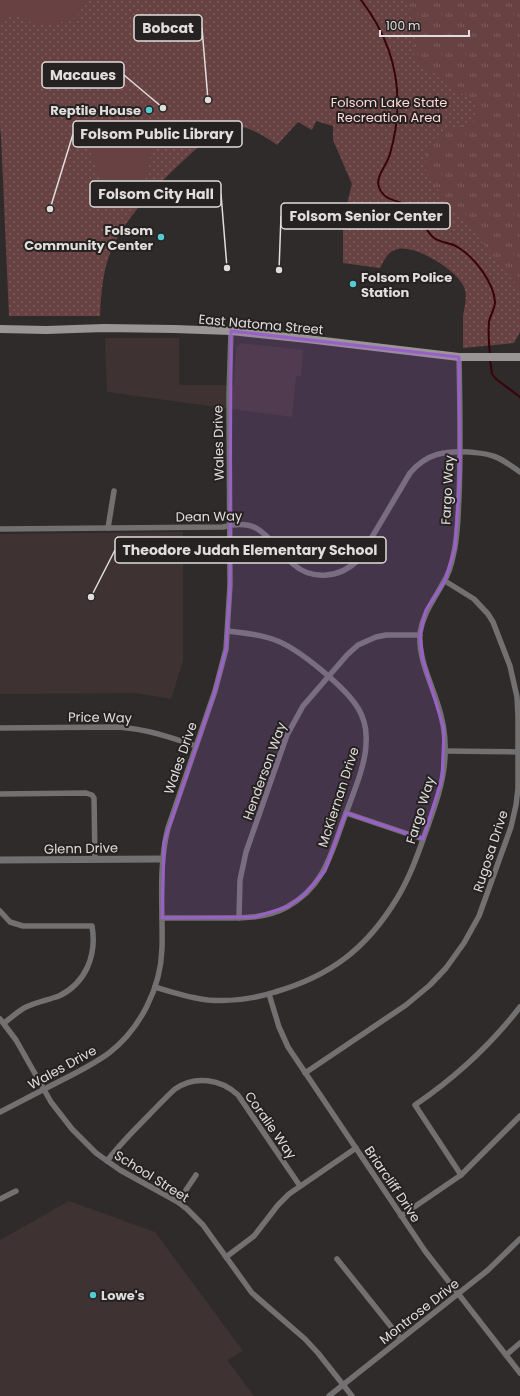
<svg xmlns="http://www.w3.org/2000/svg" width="520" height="1396" font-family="Poppins,sans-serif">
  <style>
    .built { fill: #3e3232 }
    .grass { fill: url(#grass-tufts) }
    .park { fill: url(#park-dots) }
    .garden { fill: #684242 }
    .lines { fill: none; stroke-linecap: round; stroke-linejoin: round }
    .stream { stroke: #370309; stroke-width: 2 }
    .minor { stroke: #727070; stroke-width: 5.5 }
    .tertiary { stroke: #727070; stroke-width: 7 }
    .secondary { stroke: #9a9695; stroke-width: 8 }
    .marked { fill: #9961c8; fill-opacity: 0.2; stroke: #9961c8; stroke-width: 3; stroke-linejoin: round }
    .poi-dot { fill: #51ccd3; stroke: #262222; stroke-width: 1.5 }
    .labels { text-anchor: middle; stroke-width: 4; stroke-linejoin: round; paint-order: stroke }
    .park-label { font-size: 13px; fill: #ffd7d6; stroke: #262222 }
    .poi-label { font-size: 13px; font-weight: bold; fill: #e0dddd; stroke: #262222; text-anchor: end }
    .street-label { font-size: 13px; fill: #e0dddd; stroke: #262222 }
    .leader { fill: none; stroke: #e0dddd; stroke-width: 1.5 }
    .callout-dot { fill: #e0dddd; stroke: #262222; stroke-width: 1.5 }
    .callout { fill: #262222; stroke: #e0dddd; stroke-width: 1.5 }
    .callout-label { font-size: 14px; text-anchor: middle; font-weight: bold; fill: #e0dddd }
  </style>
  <defs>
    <pattern id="grass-tufts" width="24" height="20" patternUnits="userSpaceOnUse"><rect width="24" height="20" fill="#684242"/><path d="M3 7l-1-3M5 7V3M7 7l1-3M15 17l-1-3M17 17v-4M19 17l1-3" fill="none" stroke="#7d5d5d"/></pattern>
    <pattern id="park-dots" width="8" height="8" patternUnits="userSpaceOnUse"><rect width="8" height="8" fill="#684242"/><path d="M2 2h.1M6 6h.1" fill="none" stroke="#7d5d5d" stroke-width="1.8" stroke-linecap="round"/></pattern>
  </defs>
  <rect width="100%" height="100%" fill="#302b2b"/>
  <g class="built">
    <path d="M105 338H179V385H234L236 347 240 343 303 350 301 376H296L292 417 107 392Z"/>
    <path d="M183 532V661L171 699 136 693 0 694V534Z"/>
    <path d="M69 1201 155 1232 243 1351 227 1360 254 1396H0V1240Z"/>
  </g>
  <path class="grass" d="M389 0H520V297L438 229Z"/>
  <path class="park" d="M0 0H404C409 8 415 19 415 28 416 38 410 54 417 62 421 66 427 68 432 72 438 76 442 82 448 86 462 95 486 101 474 122 465 126 454 126 445 130 430 137 422 158 427 173 428 177 431 181 433 184L494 256 504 271 520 289V332L514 343 463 348C463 338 463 327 463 317 464 308 468 296 464 287 457 270 416 245 398 249 388 251 384 260 380 268L343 263V220L352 184 333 140V126L316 121 312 130 298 122 277 145C264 136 246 124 230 126 221 126 213 135 207 140 176 165 131 209 114 244 103 267 101 291 100 316H9L1 136 0 126Z"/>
  <g class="garden">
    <path d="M0 0H86C83 6 80 15 73 19 65 23 44 23 34 25L19 13 0 22Z"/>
    <path d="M91 142 150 143 152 148 142 197 138 202C107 195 92 172 91 142Z"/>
  </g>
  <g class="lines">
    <g class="stream">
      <path d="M361 0C397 47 406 98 390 154 387 165 375 177 379 187 384 202 400 200 411 207 422 215 424 230 434 238 442 244 452 242 459 248 475 258 494 283 495 302 495 309 490 315 489 322 488 333 489 345 490 355"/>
      <path d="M490 360 492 374 496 379 520 397"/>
    </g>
    <g class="minor">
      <path d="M108 528 114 491"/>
      <path d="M0 529 223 527C263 516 268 542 293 564 312 581 341 578 359 559L410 473C427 453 444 451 469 452 477 453 485 453 493 456 503 459 511 466 520 472"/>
      <path d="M0 728 118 727C146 729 170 737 196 746"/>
      <path d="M445 751 520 752"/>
      <path d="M0 794 86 793 92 795 94 798 95 859"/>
      <path d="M346 813 423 839"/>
      <path d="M0 911 10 922 23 926H92C97 955 86 983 59 996 48 1000 37 1002 26 1007 18 1011 11 1018 4 1023"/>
      <path d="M162 918C180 918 199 918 217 918 241 918 265 919 287 907 322 888 330 858 342 824 350 801 366 766 366 743 367 731 364 718 358 708 345 687 298 648 275 640 260 634 244 633 228 631"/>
      <path d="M239 918 240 880 246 852 287 735 303 706 347 655 358 645 376 637 386 635H420"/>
      <path d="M155 987C172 992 190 998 208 1000 231 1002 253 999 275 992 330 976 366 949 396 900 409 879 417 857 425 834 434 809 444 783 445 756 446 738 443 719 437 702 430 680 418 657 420 633 423 613 434 600 443 583 449 574 452 563 454 552 458 534 458 515 459 497 461 450 460 404 459 357"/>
      <path d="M269 994 279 1027 288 1047 425 1251 520 1373"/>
      <path d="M0 1019 16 1040 51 1102 72 1129 96 1153 120 1170 178 1202 187 1209 203 1225 252 1293 305 1339 318 1353 352 1396"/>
      <path d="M305 1073 406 1005 430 985 446 968 464 943 479 916 511 827 516 805 518 788V716L517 697 510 666 493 622 488 614 474 599 445 581"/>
      <path d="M0 1112C21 1101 41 1091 62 1080 78 1072 94 1064 109 1053 140 1029 161 988 162 948 163 908 158 867 168 828L215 691 226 649 230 585 229 394 231 331"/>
      <path d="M107 1161C120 1144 134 1130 149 1115 157 1107 166 1097 175 1089 195 1075 221 1079 238 1095L300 1186"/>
      <path d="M461 1175 415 1105C456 1077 489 1047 520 1007"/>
      <path d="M0 1199 16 1191"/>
      <path d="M178 1202 196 1175"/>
      <path d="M401 1216 461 1175 520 1116"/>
      <path d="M226 1257 254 1236 278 1205 289 1194 356 1148"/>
      <path d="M337 1259 401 1339"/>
      <path d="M506 1355 520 1343"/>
      <path d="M329 1396 488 1270 520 1239"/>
    </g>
    <path class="tertiary" d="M0 860 162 859"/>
    <path class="secondary" d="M0 329 46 330 104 328 174 329 231 331 307 339 459 357H520"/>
  </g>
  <path class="marked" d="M231 331 459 357 460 472 455 548 445 581 426 610 420 635 423 660 444 729 442 779 423 839 346 813 325 871 303 896 287 907 255 917 162 918 164 842 215 691 226 649 230 585Z"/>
  <g class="poi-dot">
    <circle cx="149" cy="110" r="4"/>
    <circle cx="161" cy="237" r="4"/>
    <circle cx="353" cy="284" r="4"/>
    <circle cx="93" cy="1295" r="4"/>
  </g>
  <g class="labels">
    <g class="park-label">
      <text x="389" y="107">Folsom Lake State<tspan x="389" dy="15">Recreation Area</tspan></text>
    </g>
    <g class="poi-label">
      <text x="141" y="115">Reptile House</text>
      <text x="153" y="235">Folsom<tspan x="153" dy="15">Community Center</tspan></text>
      <text x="361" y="282" text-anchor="start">Folsom Police<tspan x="361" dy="15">Station</tspan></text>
      <text x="101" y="1300" text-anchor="start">Lowe's</text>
    </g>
    <g class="street-label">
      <text transform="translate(261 324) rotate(5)" y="5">East Natoma Street</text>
      <text transform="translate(218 443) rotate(-91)" y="5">Wales Drive</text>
      <text transform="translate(447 490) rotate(-87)" y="5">Fargo Way</text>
      <text transform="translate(209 516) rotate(-1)" y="5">Dean Way</text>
      <text transform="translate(100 717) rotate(1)" y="5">Price Way</text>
      <text transform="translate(180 758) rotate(-71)" y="5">Wales Drive</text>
      <text transform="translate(264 771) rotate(-70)" y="5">Henderson Way</text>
      <text transform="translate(338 797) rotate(-72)" y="5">McKiernan Drive</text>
      <text transform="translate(420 810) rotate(-73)" y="5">Fargo Way</text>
      <text transform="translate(81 848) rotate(-1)" y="5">Glenn Drive</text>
      <text transform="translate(490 851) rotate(-72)" y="5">Rugosa Drive</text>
      <text transform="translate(62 1067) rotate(-29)" y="5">Wales Drive</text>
      <text transform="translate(271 1125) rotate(55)" y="5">Coralie Way</text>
      <text transform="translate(152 1176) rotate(32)" y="5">School Street</text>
      <text transform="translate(393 1184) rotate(56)" y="5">Briarcliff Drive</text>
      <text transform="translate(419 1311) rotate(-38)" y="5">Montrose Drive</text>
    </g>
  </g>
  <path class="leader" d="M208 100L202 28M163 108L124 75M50 209L73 134M227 268L221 194M279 270L281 216M91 597L115 550"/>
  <g class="callout-dot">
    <circle cx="208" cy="100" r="4"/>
    <circle cx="163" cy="108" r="4"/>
    <circle cx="50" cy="209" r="4"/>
    <circle cx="227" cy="268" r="4"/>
    <circle cx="279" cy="270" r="4"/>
    <circle cx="91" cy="597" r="4"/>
  </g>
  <g class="callout">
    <rect x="134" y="15" width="68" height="26" rx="4"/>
    <rect x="42" y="62" width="82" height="26" rx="4"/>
    <rect x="73" y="121" width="169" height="26" rx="4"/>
    <rect x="90" y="181" width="131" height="26" rx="4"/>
    <rect x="281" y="203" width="169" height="26" rx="4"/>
    <rect x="115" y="537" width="271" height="26" rx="4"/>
  </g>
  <g class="callout-label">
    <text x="168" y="33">Bobcat</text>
    <text x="83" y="80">Macaues</text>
    <text x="157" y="139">Folsom Public Library</text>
    <text x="156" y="199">Folsom City Hall</text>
    <text x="366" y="221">Folsom Senior Center</text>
    <text x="250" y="555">Theodore Judah Elementary School</text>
  </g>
  <path d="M380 30v6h89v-6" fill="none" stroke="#e0dddd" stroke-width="2"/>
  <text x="386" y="30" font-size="12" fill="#e0dddd" stroke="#262222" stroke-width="3" paint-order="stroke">100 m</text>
</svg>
